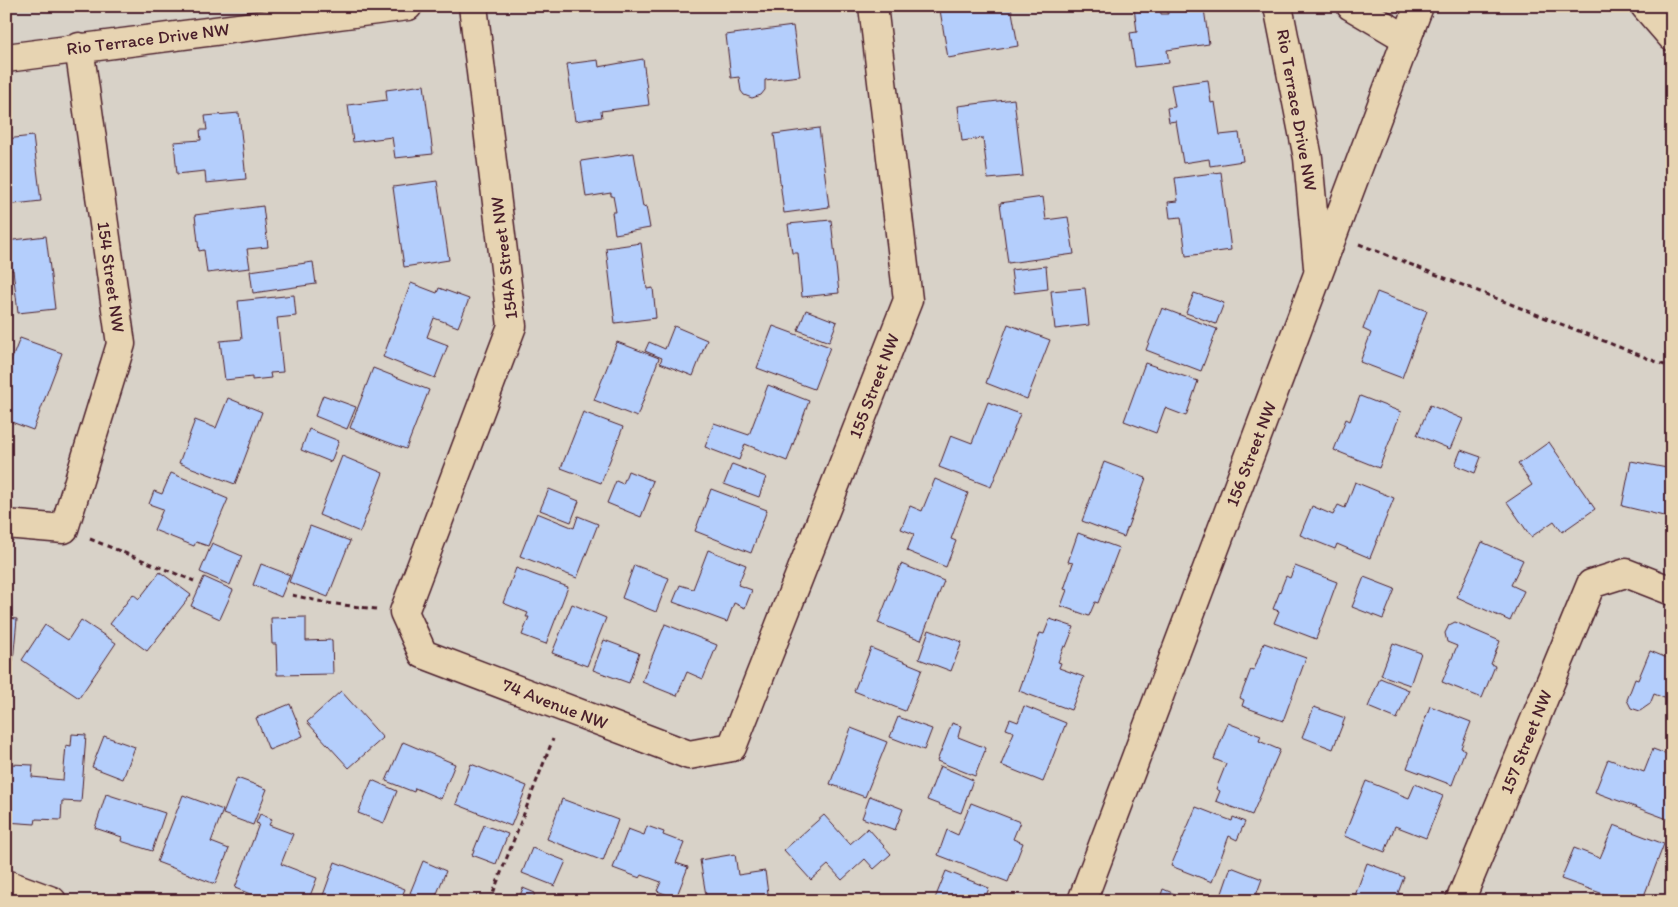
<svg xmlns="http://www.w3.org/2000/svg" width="1678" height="907" font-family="Itim,sans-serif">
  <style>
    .building { fill: #b4cefc; stroke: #4a1f2b }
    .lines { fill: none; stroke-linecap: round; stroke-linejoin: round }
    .street-casing { stroke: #4a1f2b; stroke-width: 31 }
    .path { stroke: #4a1f2b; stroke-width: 3; stroke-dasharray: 5 4; stroke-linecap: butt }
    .street { stroke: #e7d4b2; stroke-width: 28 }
    .labels { text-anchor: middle; stroke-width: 4; stroke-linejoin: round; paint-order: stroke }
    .street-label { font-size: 18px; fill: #4a1f2b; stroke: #e7d4b2 }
  </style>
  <rect width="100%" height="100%" fill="#d8d2c8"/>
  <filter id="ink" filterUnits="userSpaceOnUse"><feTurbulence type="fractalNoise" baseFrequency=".02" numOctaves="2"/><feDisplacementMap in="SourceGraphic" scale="10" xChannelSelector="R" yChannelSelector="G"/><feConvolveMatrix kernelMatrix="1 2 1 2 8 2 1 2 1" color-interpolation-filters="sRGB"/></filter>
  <g filter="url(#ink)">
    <g class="building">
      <path d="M960 6H982V10L1011 6 1018 46 948 58 940 10Z"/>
      <path d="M1140 6H1160L1161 14H1168L1167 6H1200V9H1204L1209 44 1167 50 1169 63 1135 67 1130 33 1137 32 1134 7Z"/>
      <path d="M793 26 800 76 765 80V90L761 95 752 98 744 95 741 91 739 77 731 78 726 35Z"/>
      <path d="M643 59 649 105 601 111 602 117 575 121 567 64 598 60 599 67Z"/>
      <path d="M1208 80 1211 103 1215 102 1220 135 1239 133 1243 161 1210 166 1209 159 1183 163 1176 121 1169 122 1167 108 1175 107 1171 85Z"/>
      <path d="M424 85 433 154 395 158 392 137 353 142 348 105 387 100 386 90Z"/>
      <path d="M1014 99 1023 176 988 179 983 138 962 141 958 106Z"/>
      <path d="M239 113 246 179 206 183 205 171 177 174 174 142 201 140 200 130H207L205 116Z"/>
      <path d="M819 128 829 207 784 213 774 134Z"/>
      <path d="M33 136 41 201 6 205V139Z"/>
      <path d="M634 153 643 207 646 206 650 228 615 234 612 212H616L613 196H611V193L586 197 581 161Z"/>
      <path d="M1221 172 1231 250 1186 256 1181 217 1170 218 1168 202 1178 201 1175 178Z"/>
      <path d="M437 181 449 260 404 267 393 187Z"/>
      <path d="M1043 197 1046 220 1068 217 1074 254 1008 263 1000 203Z"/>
      <path d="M263 206 268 247 247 249 250 268 207 273 204 250 199 251 195 215Z"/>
      <path d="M831 220 839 293 802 297 798 253H792L788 224Z"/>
      <path d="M46 236 55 309 18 313 13 270H7L6 241Z"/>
      <path d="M641 243 647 289 653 288 656 318 615 323 606 248Z"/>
      <path d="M313 262 316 284 253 293 250 271Z"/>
      <path d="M1046 266 1048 289 1014 293 1011 270Z"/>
      <path d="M411 283 437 293 439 288 469 299 458 327 434 318 427 337 448 345 435 378 383 357Z"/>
      <path d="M1085 288 1089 325 1055 329 1051 291Z"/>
      <path d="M1377 292 1427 311 1402 378 1360 362 1371 333 1363 329Z"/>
      <path d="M1194 293 1224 303 1216 324 1186 313Z"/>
      <path d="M294 295 296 316 277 318 283 372 270 373 271 378 252 380V377L225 380 220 341 242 339 238 301Z"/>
      <path d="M1162 308 1217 329 1201 371 1146 350Z"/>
      <path d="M806 310 837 322 829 342 798 330Z"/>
      <path d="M1008 324 1050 340 1027 399 986 383Z"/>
      <path d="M674 326 707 340 693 376 660 363 662 358 645 351 649 342 665 349Z"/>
      <path d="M773 326 830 347 814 389 757 368Z"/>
      <path d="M20 338 62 353 33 430 6 420V374Z"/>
      <path d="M617 342 659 358 637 417 594 400Z"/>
      <path d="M1145 363 1198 381 1186 416 1165 408 1156 433 1124 421Z"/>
      <path d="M373 368 429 390 406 449 350 428Z"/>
      <path d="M768 385 809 401 787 461 745 444 739 460 705 447 714 423 749 435Z"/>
      <path d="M323 395 356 407 347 429 315 416Z"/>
      <path d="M1360 396 1401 412 1379 468 1334 450 1346 419 1350 421Z"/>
      <path d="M228 398 262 412 235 484 179 463 195 420 216 428Z"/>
      <path d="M988 402 1020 414 991 487 939 467 951 435 972 443Z"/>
      <path d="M1430 405 1463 419 1450 449 1417 435Z"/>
      <path d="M583 412 623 427 601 483 561 468Z"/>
      <path d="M1672 413V444L1665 443Z"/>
      <path d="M309 429 339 441 331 462 301 450Z"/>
      <path d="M1549 442 1595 509 1562 532 1554 521 1531 537 1507 502 1532 485 1518 464Z"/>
      <path d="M1461 450 1481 457 1475 473 1455 465Z"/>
      <path d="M342 456 383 473 360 532 319 515Z"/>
      <path d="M1631 461 1672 469V518L1622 506Z"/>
      <path d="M1104 462 1146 478 1124 537 1082 521Z"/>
      <path d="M732 464 766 477 759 497 724 484Z"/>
      <path d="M628 471 653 481 648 493 650 494 641 517 607 503 616 481 623 484Z"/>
      <path d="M171 473 215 491 214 493 228 499 208 546 196 542 194 546 154 530 163 509 149 504 154 491 162 494Z"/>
      <path d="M935 479 968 493 951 539 956 541 946 567 907 551 914 534 901 529 910 506 922 511Z"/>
      <path d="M1355 482 1394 498 1370 558 1337 544 1335 549 1300 535 1312 506 1333 515 1338 505 1345 508Z"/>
      <path d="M549 489 579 501 571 522 540 510Z"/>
      <path d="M711 489 767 510 751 553 695 531Z"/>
      <path d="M537 513 574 528 578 516 598 524 577 578 520 556Z"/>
      <path d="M310 526 350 541 328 597 289 582Z"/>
      <path d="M1078 533 1119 548 1098 603 1095 602 1089 616 1061 606 1067 590 1064 589 1073 563 1068 562Z"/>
      <path d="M1482 542 1523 560 1511 585 1524 591 1510 621 1457 597Z"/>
      <path d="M212 543 242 556 230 585 200 572Z"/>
      <path d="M708 550 746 565 738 585 752 590 745 608 734 603 727 622 673 602 680 585 693 589Z"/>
      <path d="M261 564 290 575 281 597 253 585Z"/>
      <path d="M901 564 944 581 921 640 878 623Z"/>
      <path d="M634 565 669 578 656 612 622 598Z"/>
      <path d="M1295 566 1337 582 1316 639 1274 623 1279 611 1273 609 1286 576 1290 578Z"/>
      <path d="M516 568 568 587 546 644 522 635 529 617H526L528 613 503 603Z"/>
      <path d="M160 572 191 595 147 651 110 624 133 594 139 599Z"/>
      <path d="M204 577 233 590 220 619 191 606Z"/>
      <path d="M1364 577 1395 589 1383 619 1352 607Z"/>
      <path d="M572 604 606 618 587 666 552 653Z"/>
      <path d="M306 617V641L332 640 333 674 277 675 276 644H272L271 618Z"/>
      <path d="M6 618 17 619 13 661H6Z"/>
      <path d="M1050 619 1074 627 1066 647 1064 646 1058 662 1061 663 1059 668 1084 677 1071 710 1019 691 1040 633 1044 634Z"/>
      <path d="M81 620 116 643 79 698 22 660 45 625 68 640Z"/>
      <path d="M1455 622 1500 641 1491 664 1495 666 1482 698 1442 682 1457 646 1447 642 1445 633 1449 625Z"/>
      <path d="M665 624 717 645 703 679 687 672 677 696 642 682Z"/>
      <path d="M929 630 962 642 951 671 919 659Z"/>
      <path d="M604 640 639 653 629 683 593 670Z"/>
      <path d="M1264 643 1306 658 1283 721 1242 706 1244 700 1240 698 1251 669 1254 670Z"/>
      <path d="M1393 643 1421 653 1410 685 1381 675Z"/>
      <path d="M871 648 922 669 905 711 854 691Z"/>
      <path d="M1650 651 1672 660V701L1654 694 1650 704 1640 711 1631 708 1627 700 1635 679 1638 680Z"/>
      <path d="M1380 678 1409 690 1397 719 1368 707Z"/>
      <path d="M341 691 383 738 349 768 307 722Z"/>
      <path d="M290 704 303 736 269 750 256 718Z"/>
      <path d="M1024 706 1066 723 1043 782 1001 765 1014 732 1006 729 1010 719 1018 722Z"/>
      <path d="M1430 706 1471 722 1461 748 1465 750 1452 785 1407 768Z"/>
      <path d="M1314 707 1345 718 1333 749 1302 737Z"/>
      <path d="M898 717 932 729 924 750 890 737Z"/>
      <path d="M952 723 961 726 958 737 986 748 975 776 937 761Z"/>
      <path d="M1228 723 1261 736 1259 741 1280 750 1252 815 1216 801 1220 791 1216 789 1226 764 1214 759Z"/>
      <path d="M851 728 887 742 865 797 830 784Z"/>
      <path d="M72 734 86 735 81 802 62 801 61 820 36 819 35 824 6 822V775H9L10 764 33 765 32 777 63 780 66 745 71 746Z"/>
      <path d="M104 736 135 747 123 779 92 767Z"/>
      <path d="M403 742 455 764 441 799 415 788 414 792 386 781Z"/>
      <path d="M1653 749 1672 756 1670 820 1595 792 1608 759 1644 772Z"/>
      <path d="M471 764 527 786 511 826 456 804Z"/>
      <path d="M940 766 973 780 961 813 927 800Z"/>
      <path d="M237 778 267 789 253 825 223 814Z"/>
      <path d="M372 780 397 791 384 823 358 813Z"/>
      <path d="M1366 781 1409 798 1415 784 1443 796 1426 838 1395 826 1385 852 1344 836Z"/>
      <path d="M106 794 165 813 152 851 121 841 122 837 95 828Z"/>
      <path d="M183 795 223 810 211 842 229 849 215 884 157 862Z"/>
      <path d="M870 796 903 809 895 830 862 818Z"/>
      <path d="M562 799 618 820 603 861 547 839Z"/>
      <path d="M971 803 1020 822 1013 839 1023 843 1008 882 938 855 947 830 958 835Z"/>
      <path d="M1196 807 1232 821 1233 817 1245 822 1237 840 1229 836 1212 882 1171 866Z"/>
      <path d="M260 814 272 819 269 825 293 834 281 864 317 878 308 901H268L235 888 259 824 256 823Z"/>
      <path d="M824 815 850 844 868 828 891 854 874 869 865 859 842 880 828 865 811 880 784 850Z"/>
      <path d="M484 825 508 834 496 864 472 855Z"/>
      <path d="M1614 825 1664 844 1642 901H1623L1561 879 1574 848 1600 858Z"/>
      <path d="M647 826 664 832 663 835 684 843 676 863 688 867 676 898 657 891 661 882 642 875 640 878 613 868 628 829 644 835Z"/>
      <path d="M532 848 566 861 555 886 522 873Z"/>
      <path d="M735 854 738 875 765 871 769 901H707L700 860Z"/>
      <path d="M423 861 446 871 434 901H428L410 893Z"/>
      <path d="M335 862 405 889 400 901H321Z"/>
      <path d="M1367 863 1404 877 1398 893 1406 896 1404 901H1353Z"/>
      <path d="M1231 867 1262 879 1254 901H1233L1221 896Z"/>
      <path d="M946 871 989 888 984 901H934Z"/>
      <path d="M523 888 535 893 532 901H518Z"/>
      <path d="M1163 889 1182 897 1191 901H1159Z"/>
      <path d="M1556 897 1567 901H1555Z"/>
    </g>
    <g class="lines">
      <g class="street-casing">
        <g id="street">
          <path d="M473 6 512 326 404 612 423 654 689 755 732 747 908 300 873 6"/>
          <path d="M1278 6 1308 158 1318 267"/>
          <path d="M1351 6 1407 39"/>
          <path d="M1645 6 1672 37"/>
          <path d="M6 58 408 6"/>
          <path d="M6 524 64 529 121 344 79 47"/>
          <path d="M6 884 52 901"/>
          <path d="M1082 901 1419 6"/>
          <path d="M1460 901 1591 584 1626 573 1672 591"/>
        </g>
      </g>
      <g class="path">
        <path d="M1359 244 1672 368"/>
        <path d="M90 539 194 581"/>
        <path d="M292 595 327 603 376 609"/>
        <path d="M490 901 553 739"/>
      </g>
      <use href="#street" class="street"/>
    </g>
  </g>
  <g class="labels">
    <g class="street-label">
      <text transform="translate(148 39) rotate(-7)" y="6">Rio Terrace Drive NW</text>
      <text transform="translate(1297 110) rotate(80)" y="6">Rio Terrace Drive NW</text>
      <text transform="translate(504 258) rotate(-97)" y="6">154A Street NW</text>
      <text transform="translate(111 277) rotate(82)" y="6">154 Street NW</text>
      <text transform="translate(874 386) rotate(-69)" y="6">155 Street NW</text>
      <text transform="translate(1251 454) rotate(-69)" y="6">156 Street NW</text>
      <text transform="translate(555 704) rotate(21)" y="6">74 Avenue NW</text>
      <text transform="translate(1526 742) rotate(-68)" y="6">157 Street NW</text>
    </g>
  </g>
  <rect width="1678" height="907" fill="none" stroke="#e7d4b2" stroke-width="25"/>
  <rect x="12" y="12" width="1653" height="882" fill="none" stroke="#4a1f2b" stroke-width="2" filter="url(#ink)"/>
</svg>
